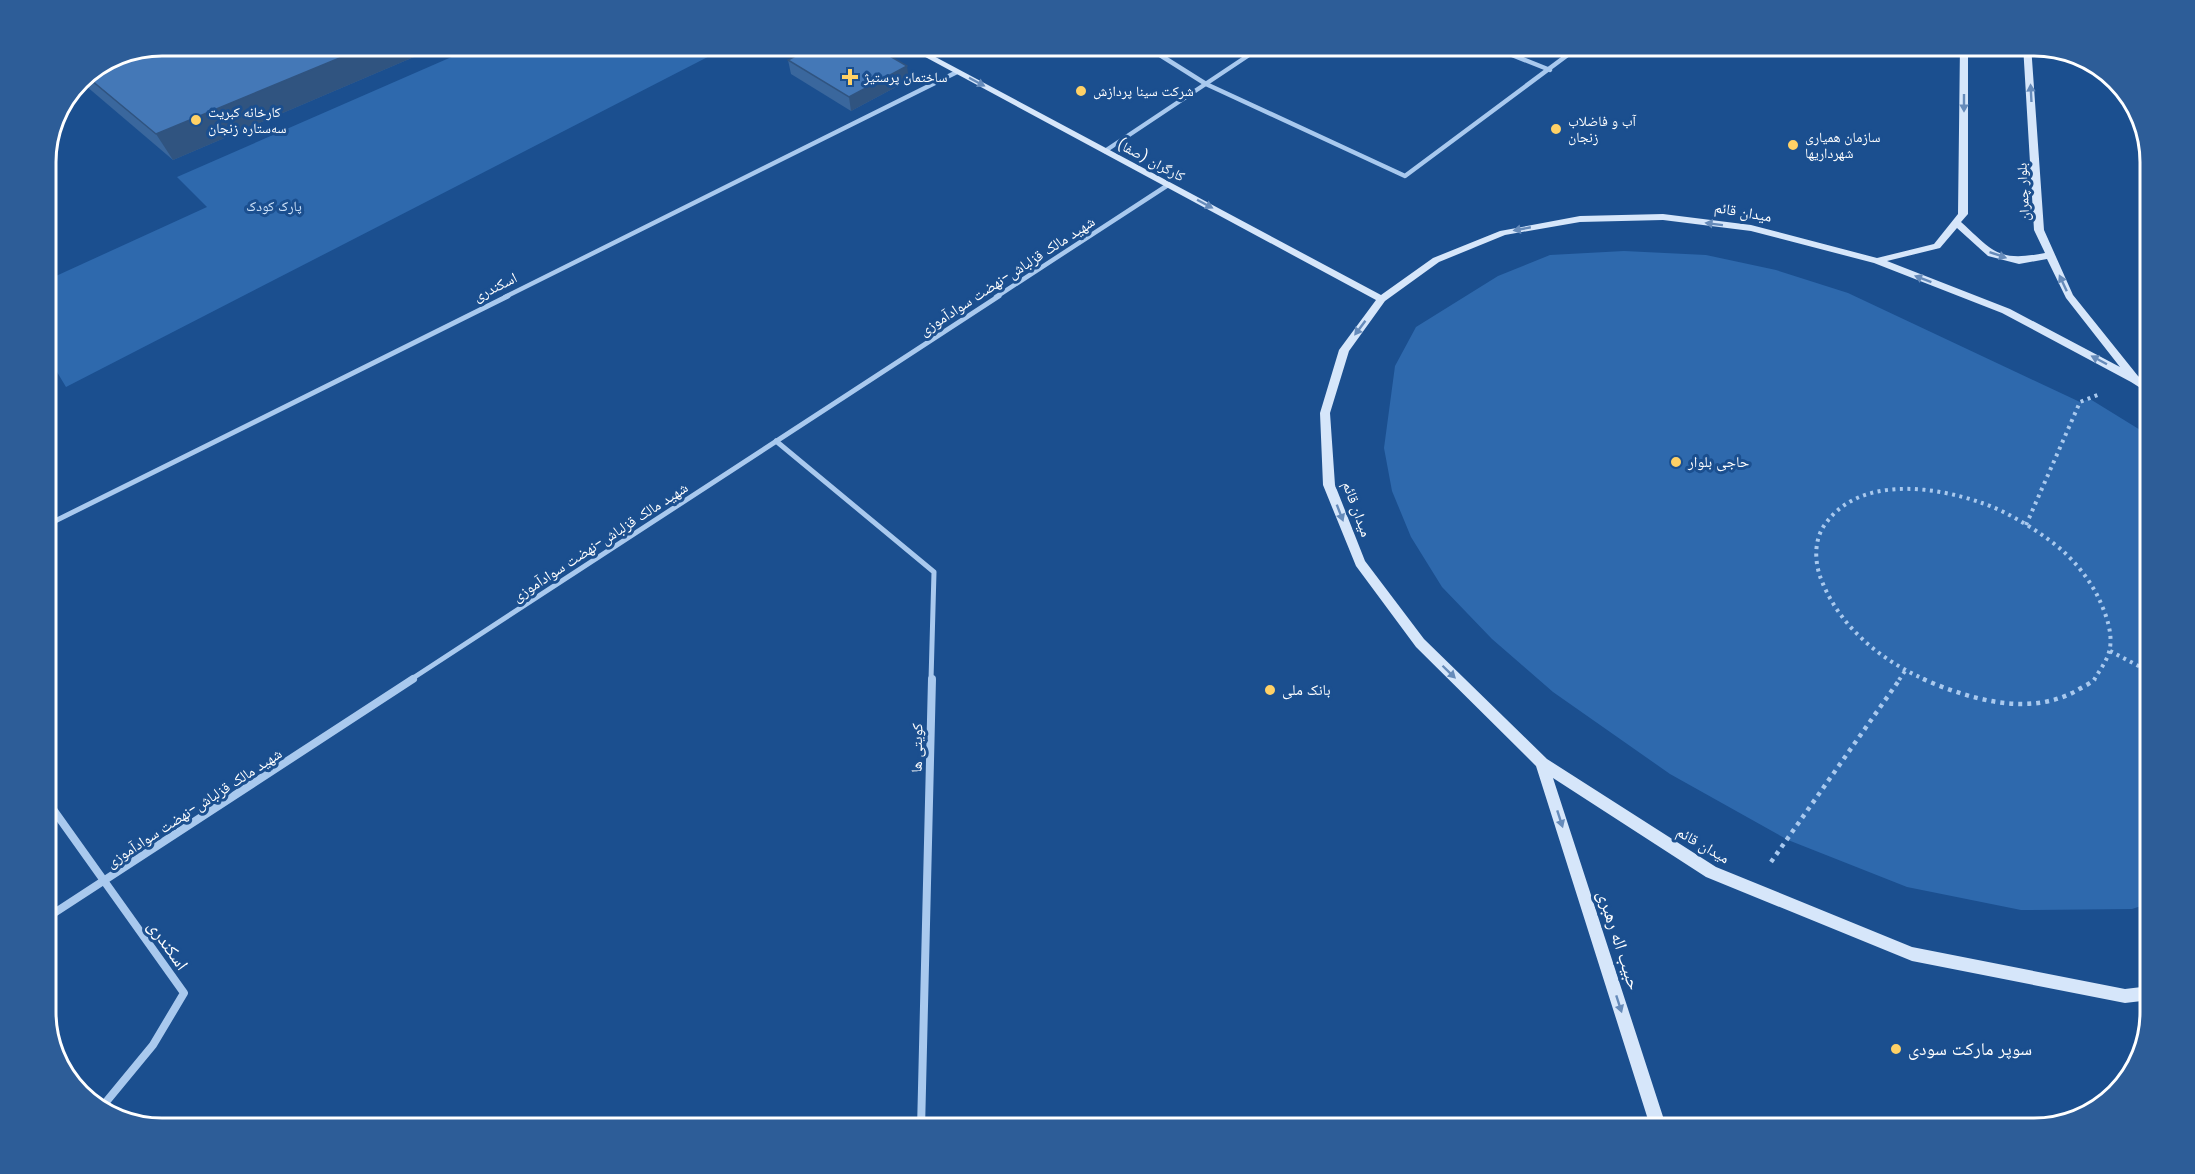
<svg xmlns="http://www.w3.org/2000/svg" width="2195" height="1174" font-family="Poppins,'Noto Naskh Arabic',sans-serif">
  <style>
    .green { fill: #2e69ad }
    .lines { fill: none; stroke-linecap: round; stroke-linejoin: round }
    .path-far1 { stroke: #a9c9ee; stroke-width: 4; stroke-dasharray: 3 4.5; stroke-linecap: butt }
    .path { stroke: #a9c9ee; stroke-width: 4.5; stroke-dasharray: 4 5; stroke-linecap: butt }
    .minor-far2 { stroke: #a9c9ee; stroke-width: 4.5 }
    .minor-far1 { stroke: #a9c9ee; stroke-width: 5 }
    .minor { stroke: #a9c9ee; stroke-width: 8 }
    .secondary { fill: #d6e6fa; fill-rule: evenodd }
    .wall { fill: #3a679d }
    .shaded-wall { fill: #305480 }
    .building { fill: #4478b7; stroke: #305480; stroke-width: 1.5 }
    .oneway { fill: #668bba }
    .poi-dot { fill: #ffd166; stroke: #1b4f8f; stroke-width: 2 }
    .labels { text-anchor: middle; stroke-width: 6; stroke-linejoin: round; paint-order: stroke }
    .far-poi-label { font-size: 14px; fill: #fff; stroke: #1b4f8f; text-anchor: start }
    .far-street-label { font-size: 14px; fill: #fff; stroke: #1b4f8f }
    .far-park-label { font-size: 14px; fill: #cfe3fa; stroke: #1b4f8f }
    .street-label { font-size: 15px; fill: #fff; stroke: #1b4f8f }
    .poi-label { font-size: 15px; fill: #fff; stroke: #1b4f8f; text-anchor: start }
    .near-street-label { font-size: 18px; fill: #fff; stroke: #1b4f8f }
    .near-poi-label { font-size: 18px; fill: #fff; stroke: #1b4f8f; text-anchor: start }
    .rim { fill: none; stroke: #fff; stroke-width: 3 }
  </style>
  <rect width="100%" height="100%" fill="#1b4f8f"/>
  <g class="green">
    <path d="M479 45H731L66 387 45 352V281L207 207 177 177Z"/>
    <path d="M1624 251 1706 255 1776 270 1848 293 2080 402 2090 399 2150 436V903L2132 909 2021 910 1907 887 1788 840 1670 774 1553 692 1492 639 1442 587 1411 537 1392 491 1384 448 1395 366 1416 327 1498 276 1550 255Z"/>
  </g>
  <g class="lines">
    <g class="path-far1">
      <path d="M2026 525 2080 402 2100 394"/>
      <path d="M2110 651 2150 672"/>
      <path d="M1899 680 1905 671"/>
      <path d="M1926 680C1880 660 1839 626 1821 579 1814 561 1814 538 1826 523 1860 476 1934 486 1982 503 2007 511 2044 534 2064 552 2078 565 2091 582 2099 599 2106 614 2114 635 2109 652 2107 661 2099 671 2094 680"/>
    </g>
    <g class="path">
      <path d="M1923 679C1969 699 2028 717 2076 691 2082 687 2090 684 2095 679"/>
      <path d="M1771 862 1900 679"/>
    </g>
    <g class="minor-far2">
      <path d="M1144 45 1206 84 1405 176 1581 45"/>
      <path d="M1487 45 1550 70"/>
      <path d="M1105 151 1264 45"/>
      <path d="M505 297 957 72"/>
      <path d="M996 297 1168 185"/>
    </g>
    <g class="minor-far1">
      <path d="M776 441 934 572 931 680"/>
      <path d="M45 526 508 296"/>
      <path d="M410 680 999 296"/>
    </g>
    <g class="minor">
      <path d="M45 798 184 993 153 1045 106 1102 99 1107"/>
      <path d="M45 919 413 679"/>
      <path d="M921 1129 932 679"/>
    </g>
    <path class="secondary" d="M903 45H913L1381 295 1433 258 1500 231 1580 216 1663 214 1751 225 1877 258 1934 244 1958 214 1960 45H1968V214L1961 222C1994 252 1998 262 2045 253L2034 230 2023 45H2031L2044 230 2073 295 2138 376 2150 385V394L2131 382 2002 313 1874 263 1751 231 1663 220 1580 222 1505 235 1439 262 1385 301 1349 351 1330 413 1335 485 1365 561 1424 639 1547 759 1716 867 1912 947 2125 989 2150 986V1000L2125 1003 1912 961 1706 877 1553 778 1667 1129H1651L1536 766 1416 647 1356 566 1323 485 1320 413 1339 350 1376 300ZM1957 228 1988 256 2019 264 2047 259 2066 298 2120 367 2010 309 1887 261 1940 248Z"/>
  </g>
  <g class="wall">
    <path d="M162 45H442L173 160 79 80 117 54Z"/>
    <path d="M788 60 909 80 851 111 791 74Z"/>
  </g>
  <g class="shaded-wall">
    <path d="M371 45H442L173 160 156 134Z"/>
    <path d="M907 66 909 80 851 111 849 97Z"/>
  </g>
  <g class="building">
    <path d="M162 45H371L156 134 85 75 117 54Z"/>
    <path d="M816 45H871L907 66 849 97 788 60Z"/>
  </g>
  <defs><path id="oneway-solid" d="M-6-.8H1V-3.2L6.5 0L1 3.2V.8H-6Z" transform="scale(1.5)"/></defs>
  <g class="oneway">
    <use href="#oneway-solid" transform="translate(977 82) rotate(28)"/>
    <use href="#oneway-solid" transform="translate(2031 93) rotate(-93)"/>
    <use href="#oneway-solid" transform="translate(1964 103) rotate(90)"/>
    <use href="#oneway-solid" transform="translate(1205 204) rotate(28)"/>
    <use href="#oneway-solid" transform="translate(1714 224) rotate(-173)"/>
    <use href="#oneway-solid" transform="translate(1522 229) rotate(169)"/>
    <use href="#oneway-solid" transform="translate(1998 255) rotate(19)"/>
    <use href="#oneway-solid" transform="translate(1923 279) rotate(-159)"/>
    <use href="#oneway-solid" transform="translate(2063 283) rotate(-115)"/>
    <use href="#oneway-solid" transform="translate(1360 328) rotate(127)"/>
    <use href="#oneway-solid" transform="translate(2099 360) rotate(-152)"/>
    <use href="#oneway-solid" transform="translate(1340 513) rotate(69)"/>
    <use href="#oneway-solid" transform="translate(1449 672) rotate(44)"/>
    <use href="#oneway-solid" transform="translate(1560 819) rotate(72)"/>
    <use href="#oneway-solid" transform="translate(1619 1004) rotate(72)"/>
  </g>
  <g class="poi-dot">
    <path d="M847 68h6v6h6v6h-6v6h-6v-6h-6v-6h6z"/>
    <circle cx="1081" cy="91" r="6"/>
    <circle cx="196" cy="120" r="6"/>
    <circle cx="1556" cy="129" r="6"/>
    <circle cx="1793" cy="145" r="6"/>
    <circle cx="1676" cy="462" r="6"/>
    <circle cx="1270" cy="690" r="6"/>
    <circle cx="1896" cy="1049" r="6"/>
  </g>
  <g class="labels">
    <g class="far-poi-label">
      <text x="864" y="82">ساختمان پرستیژ</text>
      <text x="1093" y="96">شرکت سینا پردازش</text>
      <text x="208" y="117">کارخانه کبریت<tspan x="208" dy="16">سه‌ستاره زنجان</tspan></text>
      <text x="1568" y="126">آب و فاضلاب<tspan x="1568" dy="16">زنجان</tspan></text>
      <text x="1805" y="142">سازمان همیاری<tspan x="1805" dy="16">شهرداریها</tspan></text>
    </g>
    <g class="far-street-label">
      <text transform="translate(1151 160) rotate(28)" y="5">کارگران (صفا)</text>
      <text transform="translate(2023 192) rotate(-93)" y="5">بلوار چمران</text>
    </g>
    <g class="far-park-label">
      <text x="274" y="211">پارک کودک</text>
    </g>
    <g class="street-label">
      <text transform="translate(1743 212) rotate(10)" y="5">میدان قائم</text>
      <text transform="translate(1007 276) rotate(-33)" y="5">شهید مالک قزلباش-نهضت سوادآموزی</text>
      <text transform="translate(495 287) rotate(-26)" y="5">اسکندری</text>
      <text transform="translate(1357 509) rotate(70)" y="5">میدان قائم</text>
      <text transform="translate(600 542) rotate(-33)" y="5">شهید مالک قزلباش-نهضت سوادآموزی</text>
      <text transform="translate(917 748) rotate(-89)" y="5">کویتی ها</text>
      <text transform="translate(194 808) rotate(-33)" y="5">شهید مالک قزلباش-نهضت سوادآموزی</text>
      <text transform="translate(1703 845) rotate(30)" y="5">میدان قائم</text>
    </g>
    <g class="poi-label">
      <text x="1688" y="467">حاجی بلوار</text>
      <text x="1282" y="695">بانک ملی</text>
    </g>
    <g class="near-street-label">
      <text transform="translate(1619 940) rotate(72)" y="6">حبیب اله رهبری</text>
      <text transform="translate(168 945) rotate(55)" y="6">اسکندری</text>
    </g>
    <g class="near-poi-label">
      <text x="1908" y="1055">سوپر مارکت سودی</text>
    </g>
  </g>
  <path d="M0 0H2195V1174H0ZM162 56H2034A106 106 0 0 1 2140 162V1012A106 106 0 0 1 2034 1118H162A106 106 0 0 1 56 1012V162A106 106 0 0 1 162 56Z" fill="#2d5d98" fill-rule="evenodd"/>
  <path class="rim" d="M162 56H2034A106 106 0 0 1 2140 162V1012A106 106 0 0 1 2034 1118H162A106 106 0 0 1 56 1012V162A106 106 0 0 1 162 56Z"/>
</svg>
